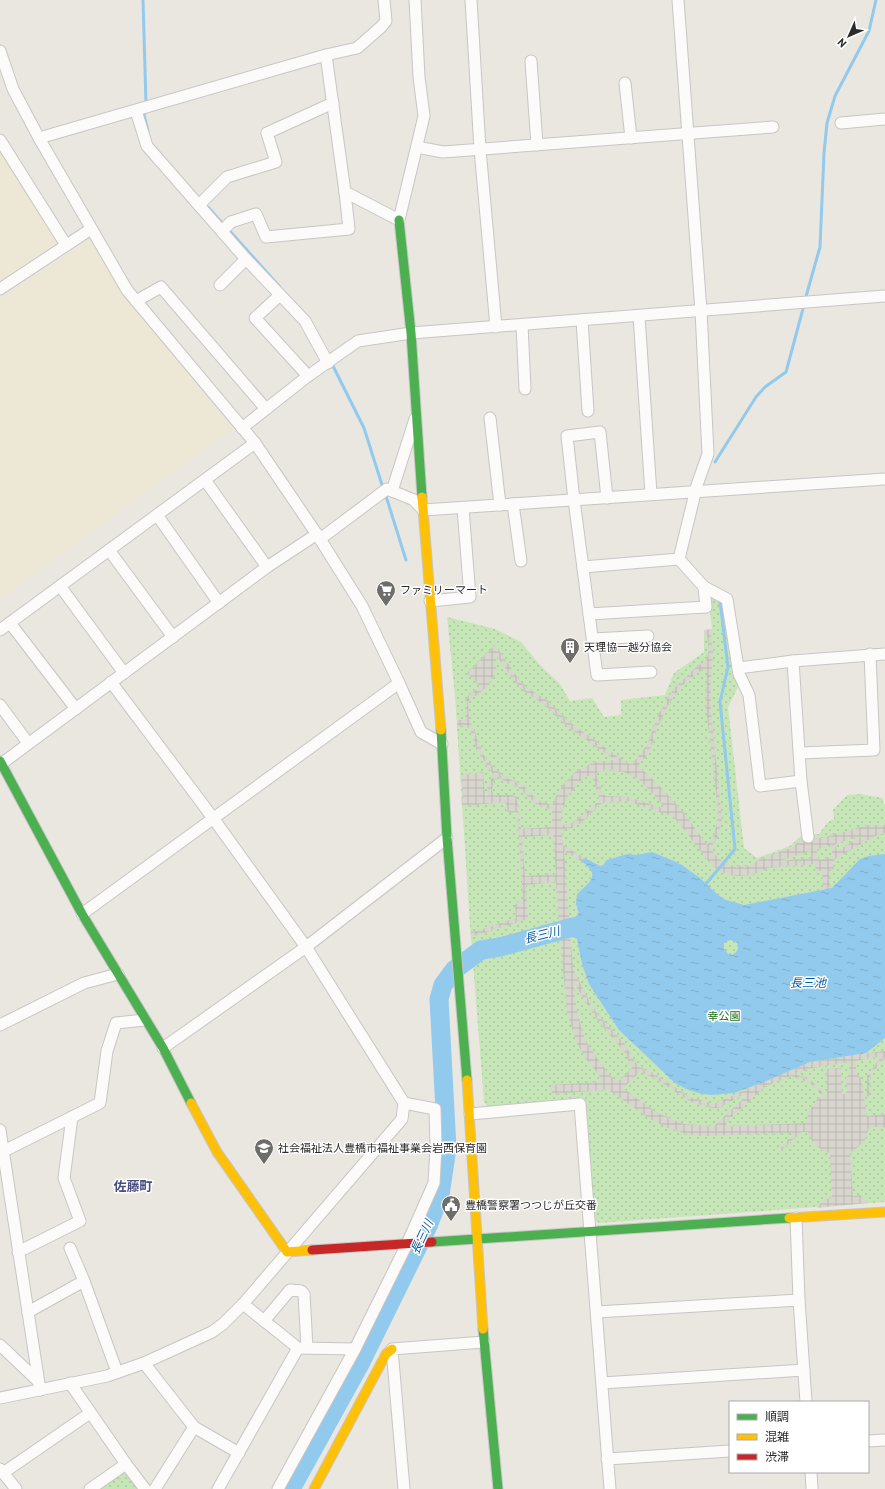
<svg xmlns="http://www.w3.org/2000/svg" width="885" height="1489" font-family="'PT Sans','Noto Sans JP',sans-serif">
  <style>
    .education { fill: #ede8d5 }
    .park { fill: url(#park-dots) }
    .plaza { fill: url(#plaza-grid); fill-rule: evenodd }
    .water { fill: url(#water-ripples); fill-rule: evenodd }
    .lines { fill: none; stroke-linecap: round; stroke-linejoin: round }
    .stream { stroke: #92caed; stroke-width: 3 }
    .river { stroke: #92caed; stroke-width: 19 }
    .street-casing { stroke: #c7c6c5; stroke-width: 13 }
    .fast-casing { stroke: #c7c6c5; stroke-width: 11 }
    .slow-casing { stroke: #c7c6c5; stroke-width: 11 }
    .jam-casing { stroke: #c7c6c5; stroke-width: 11 }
    .street { stroke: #fcfbfa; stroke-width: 11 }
    .fast { stroke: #4caf50; stroke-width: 9 }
    .slow { stroke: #ffc107; stroke-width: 9 }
    .jam { stroke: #c62828; stroke-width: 9 }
    .labels { text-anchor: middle; stroke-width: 3; stroke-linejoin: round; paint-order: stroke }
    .poi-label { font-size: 11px; fill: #2b2b2b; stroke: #fff; text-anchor: start }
    .park-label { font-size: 11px; fill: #1e6b18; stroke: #fff }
    .water-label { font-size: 12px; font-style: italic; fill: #0959a1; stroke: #fff }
    .quarter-label { font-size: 13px; font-weight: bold; fill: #494c7e; stroke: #fff }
  </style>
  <defs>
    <pattern id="park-dots" width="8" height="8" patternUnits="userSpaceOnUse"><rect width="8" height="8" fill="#c6e6b8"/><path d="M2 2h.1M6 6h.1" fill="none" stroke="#aac59e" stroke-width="1.8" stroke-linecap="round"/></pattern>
    <pattern id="plaza-grid" width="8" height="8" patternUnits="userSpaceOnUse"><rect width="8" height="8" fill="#d8d5cf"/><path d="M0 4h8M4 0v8" fill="none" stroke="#bab7b2"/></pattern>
    <pattern id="water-ripples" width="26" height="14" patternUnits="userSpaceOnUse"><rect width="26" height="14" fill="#92caed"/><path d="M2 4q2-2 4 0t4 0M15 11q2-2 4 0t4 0" fill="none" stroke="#7eaecb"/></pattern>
  </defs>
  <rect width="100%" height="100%" fill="#eae7e0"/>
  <g class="education">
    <path d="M0 152 58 244 0 283Z"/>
    <path d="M92 238 121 291 233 429 0 599V298Z"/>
  </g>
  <g class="park">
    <path d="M708 594 724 602 740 683 728 707 744 848 757 858 790 846 802 835 819 834 828 822 834 819 833 810 847 795 860 794 883 798V803L885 805V1202L599 1223 594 1219 584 1098 488 1107 484 1102 470 925 455 696 447 617 495 629 521 642 540 665 560 684 570 701 592 698 604 717 621 715V700L665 695 674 673 704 652V630L712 629Z"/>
    <path d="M123 1471H127L141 1489H97Z"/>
  </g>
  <path class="plaza" d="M712 629V633L711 634 713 650 711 685V710L722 820 719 834 711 847V850L718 858 726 864 734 866H749L760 859 793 847 803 837 813 836 815 838H822L868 825H885V833L875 836 835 859 833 863 834 870H829L835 955 855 1055 885 1051V1058L871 1074 869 1096 864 1098 867 1116 885 1114V1128L884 1127H869L865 1140 854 1151 850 1152 853 1196 860 1195 868 1203 817 1208 824 1199 832 1198 830 1153 825 1152 813 1143 808 1132H802L781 1150V1146L796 1133 704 1136 690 1135 668 1128 650 1119 620 1098 614 1093 606 1090 552 1094 551 1085 599 1082 601 1078 586 1059 577 1044 567 1012 560 939 556 882 526 885 528 919 471 937V930L473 932 516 918 515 905 518 902 523 901 517 812 510 813 506 810V802L462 806 461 798H463L461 775 483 772 485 796 488 795 487 786 494 775 477 751 470 729 466 726H457V720H465V700L469 695 481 687 467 673 495 645 521 682 528 688 548 701 572 724 627 763 632 764 647 745 659 713 674 688 696 667 706 661 709 650 707 635H704V630ZM496 655 516 683 525 692 545 705 569 728 615 760 594 762 575 772 563 785 556 796 554 803 551 805 537 800 522 784 507 778 493 767 483 754 473 727 469 720 468 702 471 698 479 694 491 683 489 681 495 675 493 673 497 669 493 664 497 660 494 657ZM704 669 707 671 706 708 718 810 717 823 714 835 707 845 685 814 656 782 638 766 649 752 659 724 667 707 679 689 689 679ZM607 770 623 772 631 775 640 780 662 804 663 806 662 808 629 797 606 796 603 794 596 774 597 772ZM590 775 592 776 599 796 598 802 573 823 563 825 561 823V815L567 797 581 780ZM498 777 512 786 518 787 536 804 552 810V827L521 829 517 797 512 795H493L492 790 494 781ZM628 801 674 817 709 862 719 871 730 875 737 876 752 875 768 868 815 864 816 871H822L830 989 848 1056 810 1062 749 1088 714 1104 690 1097 653 1073 638 1066 624 1043 594 1010 573 969 564 851 581 861 585 858 563 845 562 832 564 829 572 828 581 823 598 806 603 803ZM553 835 556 874 525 876 522 837ZM862 836 837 851 835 844ZM830 845 833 856 819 860 816 850ZM810 851 811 858 780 861ZM575 985 596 1018 625 1053 632 1068 620 1080H615L607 1072 588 1045 583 1034 576 1006 574 986ZM876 1057 880 1058 867 1076V1093L865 1095H864L861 1078 856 1073V1061ZM849 1062V1074L846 1078 847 1091 845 1094H842L841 1068 826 1069 827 1095 826 1096 812 1081 796 1074 808 1069ZM640 1072 656 1079 691 1102 712 1108H718L741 1096 747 1095 714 1126 684 1124 656 1112 624 1089V1087ZM791 1076 810 1083 822 1096V1098L817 1099 808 1113 807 1121 805 1123 727 1126 726 1122 766 1086Z"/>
  <path class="water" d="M652 852 674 861 682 865 700 878 718 895 726 900 744 905 832 888 860 859 869 856 885 854V1038L866 1053 810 1062 764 1082 734 1093 712 1095 702 1094 686 1089 675 1083 619 1030 589 984 582 964 577 939 570 936 569 921 579 914 576 904 577 894C591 881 601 875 581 861L585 858 602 867 607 860 620 856 628 854 637 855ZM730 940 736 942C740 947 738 952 732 955L728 954 724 949V943Z"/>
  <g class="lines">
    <g class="stream">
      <path d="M143 0 146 104"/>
      <path d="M145 110 144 115 148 131"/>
      <path d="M208 207 224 225"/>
      <path d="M228 229 279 286"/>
      <path d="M805 300 820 247 824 153 827 123 835 96 869 31 876 0"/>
      <path d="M331 362 364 428 383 488"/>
      <path d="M715 462 756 397 765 387 786 372 804 305"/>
      <path d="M385 493 406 560"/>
      <path d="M706 884 735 849 720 702 728 667 720 601 717 599"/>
    </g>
    <path class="river" d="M291 1489 360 1364 428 1226 440 1195 447 1148 439 999 443 985 454 970 481 950 500 947 573 927"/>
    <g class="street-casing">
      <g id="street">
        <path d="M471 0 480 149 496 327"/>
        <path d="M678 0 701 311 708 454 697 485 679 559 704 587 727 599 739 674 749 695 760 786 801 781"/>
        <path d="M0 51 13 89 39 138 127 290 255 443 320 539 362 606 399 683 82 914"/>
        <path d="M326 55 345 192 399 220 424 116 419 77 415 0"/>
        <path d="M531 61 537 145"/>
        <path d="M625 83 631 138"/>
        <path d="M136 111 147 146 246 259 305 321 328 363"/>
        <path d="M841 123 885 119"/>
        <path d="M39 138 326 55 357 48 381 27 386 21 384 0"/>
        <path d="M0 140 66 245"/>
        <path d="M417 147 443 152 773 127"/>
        <path d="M199 205 227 177 276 162 267 133 333 103"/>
        <path d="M222 231 231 222 256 214 266 237 349 229 345 192"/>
        <path d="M220 285 246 259"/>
        <path d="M0 289 91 229"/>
        <path d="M280 295 255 318 308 376"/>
        <path d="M136 301 161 287 266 409"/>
        <path d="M639 316 651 494"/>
        <path d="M582 320 588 411"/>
        <path d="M522 325 525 389"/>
        <path d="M490 418 500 505"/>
        <path d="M242 428 308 376 358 341 411 333 885 296"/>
        <path d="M205 480 267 567"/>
        <path d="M392 491 415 419"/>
        <path d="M607 498 600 432 567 436 574 500 589 614 706 607 704 587"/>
        <path d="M513 504 521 561"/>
        <path d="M157 515 219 603"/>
        <path d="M320 539 387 489 414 500 423 510 885 479"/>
        <path d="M109 550 173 637"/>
        <path d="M583 567 679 559"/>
        <path d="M60 586 124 673"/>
        <path d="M430 601 470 597 463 508"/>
        <path d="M589 614 597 675 651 672"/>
        <path d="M10 623 76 709"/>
        <path d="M0 630 255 443"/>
        <path d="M593 639 648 636"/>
        <path d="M738 668 793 661"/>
        <path d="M399 683 421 732 442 744"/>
        <path d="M0 705 28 743"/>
        <path d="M800 753 874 750 870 654"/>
        <path d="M1 764 267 567 317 534"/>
        <path d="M808 837 801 781 793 661 885 654"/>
        <path d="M0 1025 84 983 118 974"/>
        <path d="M163 1048 306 947 447 838"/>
        <path d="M470 1114 580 1104 610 1489"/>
        <path d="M0 1130 40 1390"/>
        <path d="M0 1153 100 1103 107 1051 116 1023 145 1020"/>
        <path d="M796 1218 799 1300 806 1402"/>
        <path d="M70 1248 84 1281 117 1372"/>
        <path d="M18 1252 80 1221 64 1178 72 1117"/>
        <path d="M243 1304 298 1348 355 1349"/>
        <path d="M28 1312 84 1281"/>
        <path d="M597 1312 799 1300"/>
        <path d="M264 1321 290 1290 301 1291 304 1294 307 1348"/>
        <path d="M0 1345 38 1381"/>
        <path d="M144 1363 194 1427 239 1453"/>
        <path d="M70 1383 126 1464 145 1489"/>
        <path d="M602 1383 804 1370"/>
        <path d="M0 1398 107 1376 144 1363 212 1332 223 1324 243 1304 402 1119 404 1103 306 947 213 818 111 682"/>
        <path d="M868 1441 885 1440"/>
        <path d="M607 1459 730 1451"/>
        <path d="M0 1469 16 1489"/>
        <path d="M811 1472 812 1489"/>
        <path d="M3 1473 90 1413"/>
        <path d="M90 1489 126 1464"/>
        <path d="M155 1489 194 1427"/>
        <path d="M218 1489 298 1348"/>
        <path d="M278 1489 355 1349 407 1244 434 1183 436 1147 435 1109 404 1103"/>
        <path d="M404 1489 392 1349 484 1342"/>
      </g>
    </g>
    <g class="fast-casing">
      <g id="fast">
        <path d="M399 220 411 333 422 497"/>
        <path d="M441 730 447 838 467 1080"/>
        <path d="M0 761 82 914 163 1048 191 1103"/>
        <path d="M432 1242 789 1218"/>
        <path d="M483 1329 498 1489"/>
      </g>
    </g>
    <g class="slow-casing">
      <g id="slow">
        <path d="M422 497 441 730"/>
        <path d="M467 1080 483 1329"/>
        <path d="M191 1103 217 1152 287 1252 312 1250"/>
        <path d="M789 1218 885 1212"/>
        <path d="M314 1489 386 1354 392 1349"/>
      </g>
    </g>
    <g class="jam-casing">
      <path id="jam" d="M312 1250 432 1242"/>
    </g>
    <use href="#street" class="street"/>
    <use href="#fast" class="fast"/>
    <use href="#slow" class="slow"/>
    <use href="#jam" class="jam"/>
  </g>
  <defs>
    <g id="supermarket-pin" transform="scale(1)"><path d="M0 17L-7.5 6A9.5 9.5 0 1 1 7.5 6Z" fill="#6e6d6a" stroke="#fff"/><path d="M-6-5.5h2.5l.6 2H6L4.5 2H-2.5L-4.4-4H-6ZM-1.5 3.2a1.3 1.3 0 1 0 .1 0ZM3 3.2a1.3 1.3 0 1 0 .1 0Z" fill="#fff"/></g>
    <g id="building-pin" transform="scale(1)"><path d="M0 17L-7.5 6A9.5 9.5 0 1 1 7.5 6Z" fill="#6e6d6a" stroke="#fff"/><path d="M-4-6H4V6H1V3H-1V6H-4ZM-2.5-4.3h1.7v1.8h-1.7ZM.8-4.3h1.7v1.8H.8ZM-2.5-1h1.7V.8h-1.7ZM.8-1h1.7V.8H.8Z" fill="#fff"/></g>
    <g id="school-pin" transform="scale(1)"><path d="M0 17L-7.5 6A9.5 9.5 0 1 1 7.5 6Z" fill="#6e6d6a" stroke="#fff"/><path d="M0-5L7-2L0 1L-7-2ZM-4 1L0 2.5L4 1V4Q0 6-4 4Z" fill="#fff"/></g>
    <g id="civic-pin" transform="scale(1)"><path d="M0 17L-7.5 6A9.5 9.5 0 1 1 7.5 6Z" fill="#6e6d6a" stroke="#fff"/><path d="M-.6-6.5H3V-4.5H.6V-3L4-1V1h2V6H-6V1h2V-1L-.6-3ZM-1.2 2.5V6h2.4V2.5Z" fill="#fff"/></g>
  </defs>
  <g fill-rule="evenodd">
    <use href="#supermarket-pin" x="386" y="590"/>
    <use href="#building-pin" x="570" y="647"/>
    <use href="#school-pin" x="264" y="1148"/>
    <use href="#civic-pin" x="451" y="1205"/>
  </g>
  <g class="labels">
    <g class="poi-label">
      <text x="400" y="594">ファミリーマート</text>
      <text x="584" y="651">天理協一越分協会</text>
      <text x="278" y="1152">社会福祉法人豊橋市福祉事業会岩西保育園</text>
      <text x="465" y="1209">豊橋警察署つつじが丘交番</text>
    </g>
    <g class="park-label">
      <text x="724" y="1020">幸公園</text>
    </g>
    <g class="water-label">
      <text transform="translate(542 935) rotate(-14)" y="4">長三川</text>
      <text x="808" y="987">長三池</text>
      <text transform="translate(422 1237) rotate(-65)" y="4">長三川</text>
    </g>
    <g class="quarter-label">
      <text x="133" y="1191">佐藤町</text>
    </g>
  </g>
  <rect x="729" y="1401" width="140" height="72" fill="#ffffff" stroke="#aaaaaa"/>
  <rect x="737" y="1414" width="20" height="6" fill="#4caf50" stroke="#aaaaaa"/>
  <text x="765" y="1421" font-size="12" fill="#2b2b2b">順調</text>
  <rect x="737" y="1434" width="20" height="6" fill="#ffc107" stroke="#aaaaaa"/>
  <text x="765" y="1441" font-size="12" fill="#2b2b2b">混雑</text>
  <rect x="737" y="1454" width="20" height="6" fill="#c62828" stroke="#aaaaaa"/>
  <text x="765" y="1461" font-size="12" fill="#2b2b2b">渋滞</text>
  <g transform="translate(849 36) rotate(225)" stroke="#ffffff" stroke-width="3" paint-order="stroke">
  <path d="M0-3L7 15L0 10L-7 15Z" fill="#2b2b2b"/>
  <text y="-6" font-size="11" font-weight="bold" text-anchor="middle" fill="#2b2b2b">N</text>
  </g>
</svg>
